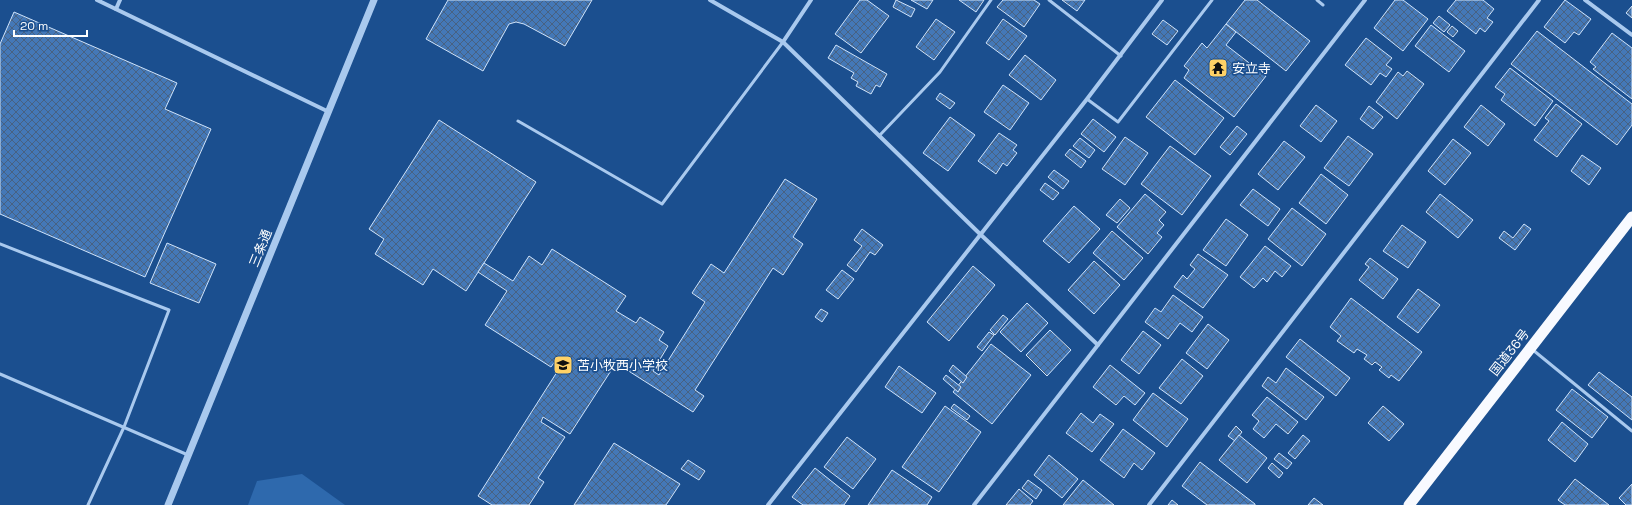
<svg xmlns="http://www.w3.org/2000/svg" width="1632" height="505" font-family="'Space Grotesk','Noto Sans JP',sans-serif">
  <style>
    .pitch { fill: #2e69ad }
    .building { fill: url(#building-cross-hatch); stroke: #cfe3fa }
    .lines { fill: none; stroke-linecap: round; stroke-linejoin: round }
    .service { stroke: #a9c9ee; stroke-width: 3 }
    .minor { stroke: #a9c9ee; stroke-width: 4 }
    .tertiary { stroke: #a9c9ee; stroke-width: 7 }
    .trunk { stroke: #f8faff; stroke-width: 11 }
    .labels { text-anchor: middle; stroke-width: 3.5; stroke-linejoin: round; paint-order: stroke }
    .poi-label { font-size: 13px; fill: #fff; stroke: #1b4f8f; text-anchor: start }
    .street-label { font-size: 13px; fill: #fff; stroke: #1b4f8f }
  </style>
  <defs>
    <pattern id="building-cross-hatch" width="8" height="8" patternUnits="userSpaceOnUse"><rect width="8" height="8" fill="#4478b7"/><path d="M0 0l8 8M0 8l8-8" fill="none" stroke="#486282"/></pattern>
  </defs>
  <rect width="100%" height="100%" fill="#1b4f8f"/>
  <path class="pitch" d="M302 474 345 505H248L257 481Z"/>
  <g class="building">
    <path d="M448 0H592L565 46 524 24 516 22 509 24 483 71 426 39Z"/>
    <path d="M860 0H867L889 16 861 53 835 34Z"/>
    <path d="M896 0 915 9 911 17 893 7Z"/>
    <path d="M911 0H933L927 9Z"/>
    <path d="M959 0H984L976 12Z"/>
    <path d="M1003 0H1034L1040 4 1024 27 997 7Z"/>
    <path d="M1062 0H1085L1077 11Z"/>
    <path d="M1245 0H1257L1310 41 1286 71 1226 24Z"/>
    <path d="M1395 0H1403L1428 19 1403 51 1374 28Z"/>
    <path d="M1456 0H1483L1494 9 1487 18 1493 22 1485 32 1480 28 1476 34 1447 11Z"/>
    <path d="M1565 0 1591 19 1579 35 1574 32 1565 43 1544 27Z"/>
    <path d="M1632 6V18L1626 13Z"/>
    <path d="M14 12 177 83 165 109 211 129 145 277 0 214V44Z"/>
    <path d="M1439 16 1450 25 1444 32 1433 23Z"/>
    <path d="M936 19 955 32 934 60 916 47Z"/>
    <path d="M1003 19 1027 36 1009 60 986 43Z"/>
    <path d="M1163 20 1178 31 1167 45 1152 34Z"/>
    <path d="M1226 24 1236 32 1226 45 1266 76 1234 117 1184 78 1189 70 1184 66 1202 43 1207 48Z"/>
    <path d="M1431 25 1465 51 1449 72 1415 46Z"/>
    <path d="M1452 26 1458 31 1453 37 1447 32Z"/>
    <path d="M1537 31 1632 104V125L1617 145 1511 64Z"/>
    <path d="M1612 33 1632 48V99L1593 69 1596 67 1590 62Z"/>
    <path d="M1366 38 1392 58 1386 65 1392 69 1386 77 1380 73 1371 85 1345 65Z"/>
    <path d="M836 45 887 74 880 87 876 85 871 94 856 86 858 82 851 78 854 73 828 58Z"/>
    <path d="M1025 55 1056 80 1041 100 1009 75Z"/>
    <path d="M1510 68 1553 101 1535 126 1501 100 1505 94 1495 87Z"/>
    <path d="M1407 71 1424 84 1397 119 1376 102 1398 72 1403 76Z"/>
    <path d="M1175 80 1224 118 1195 155 1146 117Z"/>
    <path d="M1003 85 1029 103 1010 130 984 112Z"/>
    <path d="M940 93 955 103 950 109 936 99Z"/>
    <path d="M1556 104 1582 124 1557 157 1534 140 1549 121 1545 118Z"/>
    <path d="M1316 105 1337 121 1321 142 1300 126Z"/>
    <path d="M1481 105 1505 124 1488 146 1464 127Z"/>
    <path d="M1369 106 1383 117 1373 129 1360 119Z"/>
    <path d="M950 117 975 135 948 171 923 153Z"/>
    <path d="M1093 119 1116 137 1104 152 1081 134Z"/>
    <path d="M439 120 536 182 466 291 433 269 423 285 375 254 384 239 369 229Z"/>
    <path d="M1237 126 1247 134 1230 155 1220 147Z"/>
    <path d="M999 133 1017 145 1013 150 1017 153 1007 166 1003 163 996 174 978 161Z"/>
    <path d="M1348 136 1373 154 1349 186 1324 168Z"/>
    <path d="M1125 137 1148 153 1125 185 1102 169Z"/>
    <path d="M1080 138 1095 150 1089 158 1073 146Z"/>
    <path d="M1453 139 1471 153 1445 185 1428 171Z"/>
    <path d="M1284 141 1305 157 1278 190 1258 174Z"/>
    <path d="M1170 146 1211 176 1182 215 1141 184Z"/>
    <path d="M1070 149 1086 161 1081 168 1065 155Z"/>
    <path d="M1582 155 1601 168 1589 185 1571 171Z"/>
    <path d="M1054 170 1069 181 1063 189 1048 177Z"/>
    <path d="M1321 174 1348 195 1326 224 1299 203Z"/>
    <path d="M785 179 817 199 793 237 803 244 783 275 773 268 695 390 704 396 693 412 616 363 570 434 543 417 541 422 565 437 538 478 544 482 529 505H492L478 496 564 361 558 357 551 367 485 325 507 291 478 272 484 263 513 281 529 256 542 265 552 249 626 296 616 311 636 323 640 317 664 332 659 340 668 346 653 371 659 375 705 302 692 293 711 264 724 273Z"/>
    <path d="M1045 183 1059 193 1053 200 1040 190Z"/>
    <path d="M1253 189 1280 209 1268 226 1240 205Z"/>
    <path d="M1145 194 1166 212 1159 220 1164 225 1157 233 1162 237 1148 254 1117 227Z"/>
    <path d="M1440 194 1473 220 1458 238 1426 212Z"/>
    <path d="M1120 199 1130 208 1117 223 1106 215Z"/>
    <path d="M1074 206 1100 229 1069 263 1043 241Z"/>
    <path d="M1292 208 1326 234 1302 266 1268 239Z"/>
    <path d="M1226 219 1248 235 1226 266 1203 250Z"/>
    <path d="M1524 224 1531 229 1515 250 1499 238 1504 231 1513 238Z"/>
    <path d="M1402 225 1426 242 1408 268 1383 251Z"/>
    <path d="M862 229 883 245 875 255 870 252 856 272 847 265 862 246 854 240Z"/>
    <path d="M1112 231 1143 258 1124 280 1093 253Z"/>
    <path d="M167 243 216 264 199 303 150 283Z"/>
    <path d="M1265 246 1291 266 1282 277 1275 271 1267 282 1263 278 1254 288 1240 277Z"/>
    <path d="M1198 254 1228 275 1203 308 1174 287 1183 275 1187 279 1195 269 1190 265Z"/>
    <path d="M1370 258 1398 279 1383 299 1359 280 1369 267 1365 264Z"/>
    <path d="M1094 261 1120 285 1094 314 1068 290Z"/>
    <path d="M973 266 995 285 949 341 927 322Z"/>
    <path d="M842 270 854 279 838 299 826 290Z"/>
    <path d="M1418 289 1440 305 1418 333 1397 317Z"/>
    <path d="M1173 295 1203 317 1192 332 1180 323 1168 339 1145 322 1155 308 1161 312Z"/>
    <path d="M1351 298 1422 352 1399 381 1391 375 1389 378 1379 370 1382 367 1375 362 1372 365 1364 359 1367 355 1357 349 1354 353 1337 341 1341 336 1330 327Z"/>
    <path d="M1027 303 1048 323 1021 352 1000 332Z"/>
    <path d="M821 309 828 313 822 322 815 317Z"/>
    <path d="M1003 315 1008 319 995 335 990 330Z"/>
    <path d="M1208 324 1229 340 1207 369 1186 353Z"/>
    <path d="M1050 330 1071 350 1047 376 1026 355Z"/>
    <path d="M1143 331 1161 345 1139 374 1121 360Z"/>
    <path d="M989 332 994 335 982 351 977 347Z"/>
    <path d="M1300 339 1350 378 1336 396 1286 357Z"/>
    <path d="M991 344 1031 375 992 424 953 392Z"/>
    <path d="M1182 359 1203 376 1181 404 1159 388Z"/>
    <path d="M953 365 967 377 963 383 949 371Z"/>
    <path d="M1110 365 1145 393 1135 405 1124 396 1116 405 1093 387Z"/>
    <path d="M899 366 936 393 922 413 885 387Z"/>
    <path d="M1286 368 1324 397 1306 420 1262 386 1268 377 1276 383Z"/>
    <path d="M1599 372 1632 397V420L1588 385Z"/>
    <path d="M946 375 961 387 958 392 943 379Z"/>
    <path d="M1572 389 1608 417 1592 438 1556 410Z"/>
    <path d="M1153 393 1188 419 1167 447 1133 420Z"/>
    <path d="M1267 397 1298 422 1288 434 1276 424 1264 438 1253 429 1259 421 1252 415Z"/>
    <path d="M954 404 970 416 967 420 951 408Z"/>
    <path d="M945 406 981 432 939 492 902 467Z"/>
    <path d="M1383 406 1404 424 1389 441 1368 423Z"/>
    <path d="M1081 413 1093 423 1100 414 1114 424 1092 452 1066 433Z"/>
    <path d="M1562 422 1588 444 1575 462 1548 440Z"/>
    <path d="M1236 426 1242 432 1235 441 1228 436Z"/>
    <path d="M1123 429 1155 453 1142 470 1134 463 1124 478 1100 460Z"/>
    <path d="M1239 435 1267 458 1247 483 1219 460Z"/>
    <path d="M1303 435 1310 441 1295 459 1288 453Z"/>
    <path d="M847 437 876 459 853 489 824 467Z"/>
    <path d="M614 443 680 484 666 505H574Z"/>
    <path d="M1279 453 1292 463 1287 469 1274 459Z"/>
    <path d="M1049 455 1078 479 1062 498 1034 475Z"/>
    <path d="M688 460 705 471 699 480 681 469Z"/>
    <path d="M1200 462 1255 504V505H1207L1182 486Z"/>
    <path d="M1272 463 1283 473 1279 478 1268 468Z"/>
    <path d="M815 468 850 496 844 505H803L792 497Z"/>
    <path d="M892 470 932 497 927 505H868Z"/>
    <path d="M1575 479 1609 505H1565L1558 500Z"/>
    <path d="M1028 480 1042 490 1036 499 1022 488Z"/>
    <path d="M1083 480 1114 505H1063Z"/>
    <path d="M1632 484V505H1626L1619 498Z"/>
    <path d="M1019 489 1033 501 1030 505H1006Z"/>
    <path d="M1314 498 1323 505H1308Z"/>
    <path d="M1172 500 1178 505H1168Z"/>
  </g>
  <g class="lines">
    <g class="service">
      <path d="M1049 0 1121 56"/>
      <path d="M1317 0 1323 5"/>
      <path d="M1087 99 1118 122 1212 0"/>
      <path d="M518 121 662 204 783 42"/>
      <path d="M879 136 940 72 991 0"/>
      <path d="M0 244 169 310 124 427 88 505"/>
      <path d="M1533 350 1632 431"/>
      <path d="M0 374 188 455"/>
    </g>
    <g class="minor">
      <path d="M97 0 329 112"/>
      <path d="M710 0 783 42 980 234 1098 345"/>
      <path d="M1585 0 1632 35"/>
      <path d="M116 9 120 0"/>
      <path d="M783 42 811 0"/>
      <path d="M768 505 1087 99 1162 0"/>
      <path d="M974 505 1365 0"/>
      <path d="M1149 505 1539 0"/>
    </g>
    <path class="tertiary" d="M168 505 374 0"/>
    <path class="trunk" d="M1409 505 1632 217"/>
  </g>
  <defs>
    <g id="temple-square" transform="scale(1)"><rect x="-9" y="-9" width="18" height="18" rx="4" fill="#ffd166" stroke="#1b4f8f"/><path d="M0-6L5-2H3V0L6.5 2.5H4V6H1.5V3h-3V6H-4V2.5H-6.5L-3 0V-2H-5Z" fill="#111"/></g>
    <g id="school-square" transform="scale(1)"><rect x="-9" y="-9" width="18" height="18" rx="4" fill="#ffd166" stroke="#1b4f8f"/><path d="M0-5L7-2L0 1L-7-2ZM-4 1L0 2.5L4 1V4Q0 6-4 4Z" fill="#111"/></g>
  </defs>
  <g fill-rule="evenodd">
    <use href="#temple-square" x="1218" y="68"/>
    <use href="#school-square" x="563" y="365"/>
  </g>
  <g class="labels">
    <g class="poi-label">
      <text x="1232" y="73">安立寺</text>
      <text x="577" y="370">苫小牧西小学校</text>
    </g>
    <g class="street-label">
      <text transform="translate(260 248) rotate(-68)" y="5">三条通</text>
      <text transform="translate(1509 352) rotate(-52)" y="5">国道36号</text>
    </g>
  </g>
  <path d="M14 30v6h73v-6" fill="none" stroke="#ffffff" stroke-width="2"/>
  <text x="20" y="30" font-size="12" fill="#ffffff" stroke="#1b4f8f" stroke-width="3" paint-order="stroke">20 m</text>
</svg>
